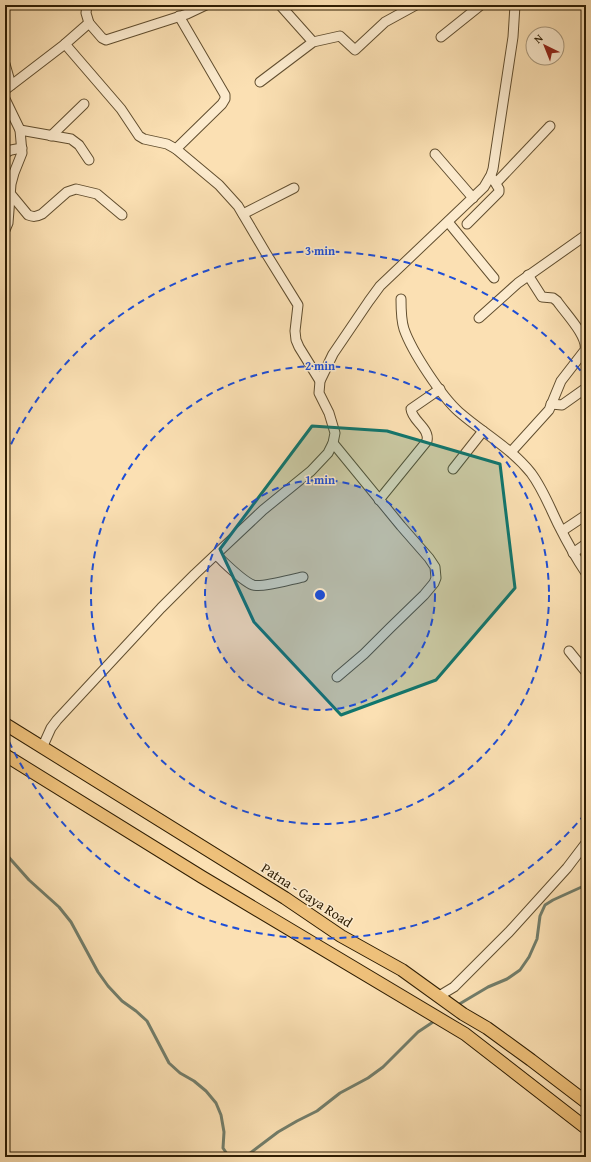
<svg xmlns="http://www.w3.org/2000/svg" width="591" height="1162" font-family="'Gentium Book Plus',serif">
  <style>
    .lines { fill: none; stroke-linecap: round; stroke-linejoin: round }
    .stream { stroke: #727d6a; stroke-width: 3 }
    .minor-casing { stroke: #614e2f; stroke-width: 11 }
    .major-casing { stroke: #2e1d03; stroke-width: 14 }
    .path { stroke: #2e1d03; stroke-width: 1.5; stroke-dasharray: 3 2; stroke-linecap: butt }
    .minor { stroke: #fcebce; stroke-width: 9 }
    .major { stroke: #eec07a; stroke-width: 12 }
    .marked { fill: #0f766e; fill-opacity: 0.2; stroke: #0f766e; stroke-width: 3; stroke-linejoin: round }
    .ring { fill: none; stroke: #1d4ed8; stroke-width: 2; stroke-dasharray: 7 5 }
    .labels { text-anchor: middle; stroke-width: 3; stroke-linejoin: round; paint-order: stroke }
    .street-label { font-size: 14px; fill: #2e1d03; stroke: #fcebce }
    .centre { fill: #1d4ed8; stroke: #fcebce; stroke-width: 2 }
    .ring-label { font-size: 12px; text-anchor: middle; font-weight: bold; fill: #1d4ed8; stroke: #fcebce; stroke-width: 3; stroke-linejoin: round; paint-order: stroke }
  </style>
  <rect width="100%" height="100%" fill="#fbe0b3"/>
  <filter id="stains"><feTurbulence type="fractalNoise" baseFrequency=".005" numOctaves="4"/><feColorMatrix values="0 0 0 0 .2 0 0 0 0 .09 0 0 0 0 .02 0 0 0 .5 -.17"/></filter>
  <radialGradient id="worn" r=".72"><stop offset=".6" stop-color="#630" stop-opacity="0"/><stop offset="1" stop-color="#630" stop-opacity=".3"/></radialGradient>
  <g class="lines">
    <g class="stream">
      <path d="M5 853 29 880 59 907 71 922 98 972 108 986 122 1001 136 1011 147 1021 169 1063 180 1073 194 1081 206 1091 216 1103 221 1115 224 1132 223 1148 229 1157"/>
      <path d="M456 1006 488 987 507 979 520 970 529 957 537 939 540 916 545 905 553 900 586 885"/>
      <path d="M245 1157 278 1132 297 1121 317 1111 340 1093 368 1078 383 1067 418 1032 436 1020"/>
    </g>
    <g class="minor-casing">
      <g id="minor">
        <path d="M87 5 86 13 89 23"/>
        <path d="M280 5 313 42"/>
        <path d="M441 37 481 5"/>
        <path d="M65 44 121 109 139 136 144 139 167 144 176 149 219 185 238 206 267 255 298 305 295 331 296 340 299 347 320 381"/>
        <path d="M5 64 11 85"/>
        <path d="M260 82 313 42 340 36 355 50 385 22 416 5"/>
        <path d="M5 90 65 44 89 23 102 38 106 40 187 14 206 5"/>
        <path d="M5 99 20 130 22 153 14 173 11 184 8 223 5 230"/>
        <path d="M20 130 71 139 79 145 89 160"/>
        <path d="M51 136 84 104"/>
        <path d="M176 149 222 104 225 99V95L179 16"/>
        <path d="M5 153 11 150 22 148"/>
        <path d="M435 154 473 198"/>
        <path d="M496 183 550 126"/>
        <path d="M9 192 28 215C33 217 36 217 42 214L67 192 76 189 97 194 122 215"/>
        <path d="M243 214 294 188"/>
        <path d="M448 222 494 278"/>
        <path d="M467 224 499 192V189L493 179"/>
        <path d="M401 299C401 310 401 320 404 329 412 352 442 397 459 412 483 433 511 448 531 473 543 489 550 508 559 526 567 542 576 558 586 573"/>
        <path d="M479 318 518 283 586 235"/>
        <path d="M551 404 562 405 586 388"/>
        <path d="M333 443 401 526 429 558 435 567 436 578 434 583 424 595 390 628 364 654 337 677"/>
        <path d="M511 452 549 410 561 381 585 350C588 336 565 313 557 301L553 298 542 297 528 275"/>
        <path d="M453 469 483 431"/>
        <path d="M379 500 427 441C430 428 412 421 411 409L440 389"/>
        <path d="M562 531 586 515"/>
        <path d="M573 553 586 544"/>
        <path d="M216 555C225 563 242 581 253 585 262 588 292 579 303 577"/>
        <path d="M569 651 586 672"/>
        <path d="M42 748 51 728 57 720 161 608 195 574 263 510 311 471 328 453 333 443 335 433 329 413 319 393 320 381 333 354 369 301 380 286 484 187 491 175 493 169 513 37 515 5"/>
        <path d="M439 996 454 987 509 932 567 868 586 843"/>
      </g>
    </g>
    <g class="major-casing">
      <g id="major">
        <path d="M5 724 285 898 341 936 402 970 463 1014 487 1028 531 1060 586 1102"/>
        <path d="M5 755 202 877 465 1034 586 1128"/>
      </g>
    </g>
    <path class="path" d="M559 5 572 9 579 5"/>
    <use href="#minor" class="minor"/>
    <use href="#major" class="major"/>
  </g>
  <path class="marked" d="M312 426 387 431 500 464 515 588 436 680 341 715 254 622 220 549Z"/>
  <circle cx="320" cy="595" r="115" fill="#1d4ed8" fill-opacity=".12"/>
  <g class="ring">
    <circle cx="320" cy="595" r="115"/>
    <circle cx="320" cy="595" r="229"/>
    <path d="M585 814A344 344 0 0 1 6 735M6 455A344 344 0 0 1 585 376"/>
  </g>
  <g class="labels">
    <g class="street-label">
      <text transform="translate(307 895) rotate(33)" y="5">Patna - Gaya Road</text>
    </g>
  </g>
  <circle cx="320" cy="595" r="6" class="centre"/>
  <g class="ring-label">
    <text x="320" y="255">3 min</text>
    <text x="320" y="370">2 min</text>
    <text x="320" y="484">1 min</text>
  </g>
  <rect width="591" height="1162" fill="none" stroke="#fbe0b3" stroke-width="20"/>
  <rect x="6" y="6" width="579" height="1150" fill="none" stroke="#2e1d03" stroke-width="2"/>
  <rect x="10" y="10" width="571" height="1142" fill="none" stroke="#2e1d03"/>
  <g transform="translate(545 46) rotate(317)"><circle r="19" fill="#fcebce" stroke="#aa997d"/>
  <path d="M0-3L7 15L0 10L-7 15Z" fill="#8f2418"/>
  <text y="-6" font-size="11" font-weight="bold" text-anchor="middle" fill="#2e1d03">N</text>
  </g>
  <rect width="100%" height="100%" filter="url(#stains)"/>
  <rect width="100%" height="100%" fill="url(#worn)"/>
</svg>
